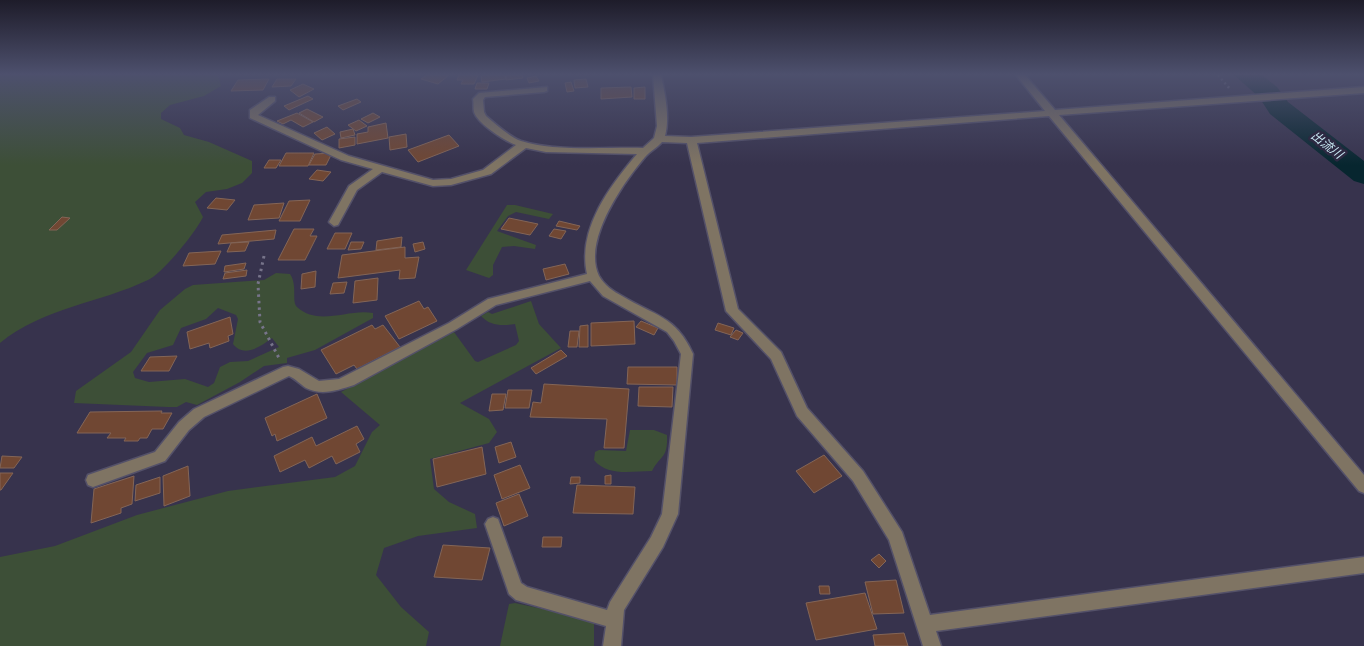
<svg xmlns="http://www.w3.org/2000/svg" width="1364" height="646" font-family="'Roboto Condensed','Noto Sans JP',sans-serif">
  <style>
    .green { fill: #3d4f37; fill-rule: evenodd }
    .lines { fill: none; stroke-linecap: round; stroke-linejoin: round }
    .river { fill: #07262f; fill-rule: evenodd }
    .building { fill: #704733; stroke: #836557 }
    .minor-casing { stroke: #545169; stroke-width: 3 }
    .path-far1 { stroke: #77748a; stroke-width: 2.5; stroke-dasharray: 2 3; stroke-linecap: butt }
    .path { stroke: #77748a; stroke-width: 3; stroke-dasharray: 2.5 4; stroke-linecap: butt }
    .minor { fill: #7f7463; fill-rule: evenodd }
    .labels { text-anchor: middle; stroke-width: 5; stroke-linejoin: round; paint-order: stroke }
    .far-water-label { font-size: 12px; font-style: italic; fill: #caebf6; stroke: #2d2942 }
  </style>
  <rect width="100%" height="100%" fill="#37334d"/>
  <g class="green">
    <path d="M0 75H218L221 86 204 96 170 105 161 113V119L180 128 184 135 209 142 252 161V173L242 183 227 189 206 192 195 202 203 217C196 232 162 274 148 280 100 303 42 308 0 343Z"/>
    <path d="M507 205H515L553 214 549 219 516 212 508 216 497 231 536 245 535 249 514 246 502 247 493 265V275L489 278 466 270Z"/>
    <path d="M276 273 290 274C298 286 291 301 297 307 319 327 349 308 373 313V318L315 350 287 358V363L264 366 240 382 197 405 186 402 177 407H168L74 403 76 391 131 352 160 310 185 289 193 285 264 280ZM218 308 236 315 238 319 233 344C244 358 260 347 272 338L279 347 248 361 230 362 220 367 214 383 208 387 185 379 149 382 135 378 133 372 147 353 173 345 181 328 206 319Z"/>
    <path d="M531 301 539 324 561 348 460 403 489 419 497 432 489 443 430 459 434 489 449 502 475 514 477 528 418 536 384 548 376 575 401 607 429 632 426 646H0V557L55 546 137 515 228 491 335 477 355 466 372 432 380 425 341 392 454 332 475 361 478 362 516 345 519 341 515 324C502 326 490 326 481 316L488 312 492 314Z"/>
    <path d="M630 430H654L667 435C668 459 661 454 652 471 632 471 608 477 594 460L595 452 599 450 626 451Z"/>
    <path d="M515 603 594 620V646H500L509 604Z"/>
  </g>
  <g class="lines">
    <path class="river" d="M1234 75H1262L1277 87 1288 102 1364 161V184L1354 181 1270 114 1259 97Z"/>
  </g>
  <g class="building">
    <path d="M427 75H449L438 84 421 79Z"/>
    <path d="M459 75H478L474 84H461L463 80H457Z"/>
    <path d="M481 75H505L506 79 482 82Z"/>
    <path d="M506 75H522L523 78 506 80Z"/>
    <path d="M536 76 539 81 529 83 527 78Z"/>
    <path d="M269 79 263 90 231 91 238 80Z"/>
    <path d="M277 79H296L291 86 272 87Z"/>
    <path d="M586 79 588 87 575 88 574 80Z"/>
    <path d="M571 82 574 91 567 92 565 83Z"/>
    <path d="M477 83H489L487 89H475Z"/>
    <path d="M303 84 314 89 299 97 290 90Z"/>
    <path d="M631 87 632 97 601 99V88Z"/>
    <path d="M645 87V99H634V88Z"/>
    <path d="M308 96 313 99 289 110 284 106Z"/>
    <path d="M357 99 361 102 343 110 338 106Z"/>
    <path d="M307 109 323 117 314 122 299 113Z"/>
    <path d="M297 113 313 122 303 127 291 120 283 124 277 121Z"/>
    <path d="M373 113 380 117 368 123 361 119Z"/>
    <path d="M359 120 367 126 356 131 348 125Z"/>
    <path d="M386 123 388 138 357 144V134L368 132V127Z"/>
    <path d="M327 127 335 134 322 140 314 133Z"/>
    <path d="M353 129 355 135 341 138 340 132Z"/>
    <path d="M406 134 407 147 390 150 389 137Z"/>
    <path d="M449 135 459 146 418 162 408 150Z"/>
    <path d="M355 137V145L339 148V139Z"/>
    <path d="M286 153H314L308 166H279Z"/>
    <path d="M332 153 326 165H309L315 154Z"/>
    <path d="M269 160H281L276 168H264Z"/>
    <path d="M317 170 331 172 323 181 309 179Z"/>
    <path d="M216 198 235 200 227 210 207 208Z"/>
    <path d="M310 200 300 221H279L289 201Z"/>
    <path d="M284 203 279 218 248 220 254 205Z"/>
    <path d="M62 217 70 218 57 230H49Z"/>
    <path d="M509 218 538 224 530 235 501 229Z"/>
    <path d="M559 221 580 226 577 230 556 226Z"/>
    <path d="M294 229H314L310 236H317L305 260H278Z"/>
    <path d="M554 229 566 231 561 239 549 236Z"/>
    <path d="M276 230 274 239 218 244 222 235Z"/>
    <path d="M335 233H352L345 249H327Z"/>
    <path d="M402 237 401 247 376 250 377 241Z"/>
    <path d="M249 242 245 251 227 252 231 243Z"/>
    <path d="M351 242H364L361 249 348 250Z"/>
    <path d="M423 242 425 249 415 252 413 244Z"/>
    <path d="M405 247V258L419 257 415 278 399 279 400 270 338 278 342 255Z"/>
    <path d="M221 251 215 264 183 266 189 253Z"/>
    <path d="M246 263 244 269 224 272 225 266Z"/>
    <path d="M565 264 569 274 546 280 543 269Z"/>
    <path d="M247 270 246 276 223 279 225 273Z"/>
    <path d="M316 271 315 287 301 289 302 274Z"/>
    <path d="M378 278 377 300 353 303 355 281Z"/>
    <path d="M347 282 344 293 330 294 333 283Z"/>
    <path d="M419 301 424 309 428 307 437 321 399 339 385 316Z"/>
    <path d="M230 317 233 334 228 336 229 341 210 348 209 343 190 349 187 332Z"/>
    <path d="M634 321 635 344 591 346V323Z"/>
    <path d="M641 321 658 328 654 335 636 327Z"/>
    <path d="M718 323 734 328 731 335 715 330Z"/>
    <path d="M372 325 375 329 383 325 400 347 357 369 354 365 336 374 321 350Z"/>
    <path d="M588 325V347H579L580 326Z"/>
    <path d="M736 330 743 333 738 340 730 337Z"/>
    <path d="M570 331H579L577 347H568Z"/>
    <path d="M561 350 567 356 536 374 531 368Z"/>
    <path d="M177 356 169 371H141L150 357Z"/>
    <path d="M628 367H677V385L627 384Z"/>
    <path d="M544 384 629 389 624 448H604L607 419 530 417 533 402 541 403Z"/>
    <path d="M639 387H673L672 407 638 406Z"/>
    <path d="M508 390H532L529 408H505Z"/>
    <path d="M317 394 327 418 277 441 275 434 272 436 265 418Z"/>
    <path d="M492 394H506L503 410 489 411Z"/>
    <path d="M162 411 161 413H172L163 429H152L147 438H140L138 441H124L126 438H107L111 433H77L90 412Z"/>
    <path d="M357 426 364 439 356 444 360 452 336 464 332 456 309 468 305 460 280 472 274 456 312 437 316 446Z"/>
    <path d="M511 442 516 457 499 463 495 447Z"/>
    <path d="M482 447 486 474 437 487 433 459Z"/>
    <path d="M824 455 842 476 814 493 796 471Z"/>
    <path d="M2 456 22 457 14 468H0Z"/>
    <path d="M520 465 530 488 502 499 494 475Z"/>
    <path d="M188 466 190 496 164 506 163 476Z"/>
    <path d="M0 473H13L1 490H0Z"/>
    <path d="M611 475V484H605V476Z"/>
    <path d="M134 476 132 504 121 508V513L91 523 94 489Z"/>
    <path d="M160 477V493L135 501 136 485Z"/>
    <path d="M571 477H580V483L570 484Z"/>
    <path d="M577 485 635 487 633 514 573 513Z"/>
    <path d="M519 494 528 516 504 526 496 503Z"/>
    <path d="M543 537H562L561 547H542Z"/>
    <path d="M443 545 490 548 482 580 434 577Z"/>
    <path d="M879 554 886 561 879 568 871 560Z"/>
    <path d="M896 580 904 613 873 614 865 582Z"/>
    <path d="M819 586H829L830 594H820Z"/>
    <path d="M865 593 877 629 816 640 806 603Z"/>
    <path d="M904 633 908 646H875L873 635Z"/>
  </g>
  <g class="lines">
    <g class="minor-casing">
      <path id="minor" d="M653 75H661C665 94 670 117 665 136L691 137 1045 111 1016 75H1025L1055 110 1364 87V93L1059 115 1364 475V493L1359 491 1049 116 697 143 738 309 781 352 807 408 863 471 902 532 930 615 1364 557V573L936 631 941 646H923L889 540 853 481 797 416 771 359 726 311 687 143 662 142C657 148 650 151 645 157 623 183 582 241 599 276 604 285 614 292 622 296 655 316 676 316 693 354L678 514 663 547 624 610 621 646H603L606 626 516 600 509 594 507 588 485 524 488 519 493 517 498 519 521 583 527 587 607 610 610 602 651 537 662 514 681 354 674 341 667 332 603 296 590 281 496 305 457 329 354 385C338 390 322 396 306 388 300 384 296 379 289 376L204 417 189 430 165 461 93 487 88 485 86 480 88 475 155 452 179 422 194 409 283 367 288 366 299 369 319 381 339 379 449 323 488 299 587 274C577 229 610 186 637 154L546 152 526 148 491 174 451 185 433 186 382 172 357 190 338 225 334 226 329 222 349 186 373 169 341 160 250 118V110L269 97H275V101L258 115 349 156 433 180 451 179 483 170 516 145C505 141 478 124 474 112 473 108 474 103 473 99L479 93 547 87V91L544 92 485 97 483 100 484 112 486 116C497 125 508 136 521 141 555 152 607 147 643 148L654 138 657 126Z"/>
    </g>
    <path class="path-far1" d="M1218 75 1230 89"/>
    <path class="path" d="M264 256 258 284 260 322 279 358"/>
    <use href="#minor" class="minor"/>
  </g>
  <linearGradient id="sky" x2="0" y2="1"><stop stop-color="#1e1c2a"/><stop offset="0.45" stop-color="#4d506d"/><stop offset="1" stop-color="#4d506d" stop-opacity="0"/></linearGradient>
  <rect width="1364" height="165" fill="url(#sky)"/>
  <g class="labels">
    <g class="far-water-label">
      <text transform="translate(1327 145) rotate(38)" y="4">出流川</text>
    </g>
  </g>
</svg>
